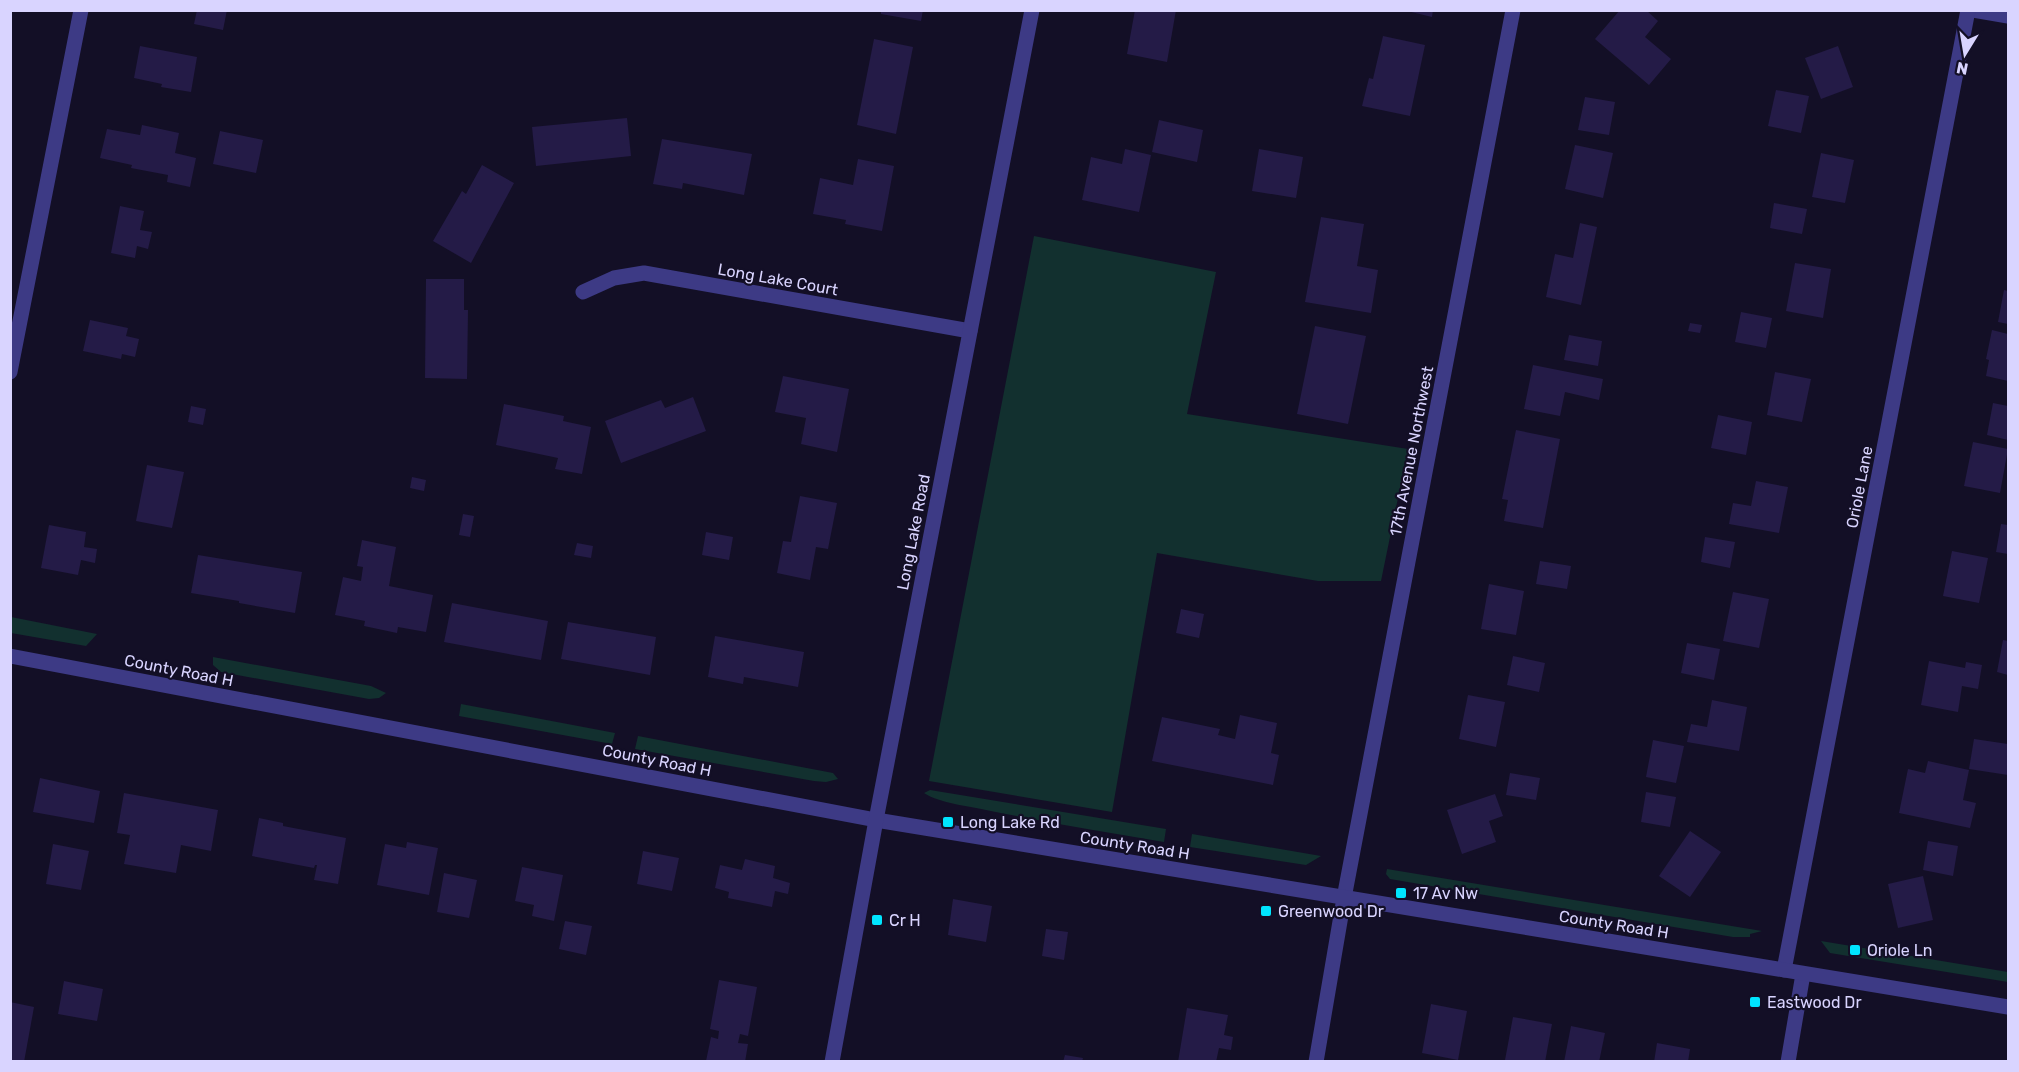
<svg xmlns="http://www.w3.org/2000/svg" width="2019" height="1072" font-family="Rubik,sans-serif">
  <style>
    .green { fill: #12302f }
    .building { fill: #241b47 }
    .lines { fill: none; stroke-linecap: round; stroke-linejoin: round }
    .minor { stroke: #3d3a85; stroke-width: 15 }
    .tertiary { stroke: #3d3a85; stroke-width: 15 }
    .poi-dot { fill: #00e5ff; stroke: #130f26; stroke-width: 2 }
    .labels { text-anchor: middle; stroke-width: 4.5; stroke-linejoin: round; paint-order: stroke }
    .street-label { font-size: 16px; fill: #d9d4ff; stroke: #130f26 }
    .poi-label { font-size: 16px; fill: #d9d4ff; stroke: #130f26; text-anchor: start }
  </style>
  <rect width="100%" height="100%" fill="#130f26"/>
  <g class="green">
    <path d="M1034 236 1216 272 1187 414 1408 449 1381 581H1318L1157 553 1112 812 929 781Z"/>
    <path d="M10 617H11L97 634 86 646 11 633Z"/>
    <path d="M213 657 371 686 386 693 379 698 369 699 221 672 213 665Z"/>
    <path d="M461 704 615 733 612 744 459 716Z"/>
    <path d="M638 736 833 773 838 779 826 782 814 781 635 749Z"/>
    <path d="M930 790 1166 829 1164 842C1105 832 1045 822 986 810 968 806 939 803 924 793Z"/>
    <path d="M1192 834 1321 856 1306 865 1190 847Z"/>
    <path d="M1387 869 1762 931 1750 934V937H1733L1390 879 1386 874Z"/>
    <path d="M1821 941 2008 972V982L1830 953Z"/>
  </g>
  <g class="building">
    <path d="M197 10H227L223 30 194 24Z"/>
    <path d="M881 10H923L921 21 881 14Z"/>
    <path d="M1135 10H1176L1167 62 1127 54Z"/>
    <path d="M1403 10H1433L1432 17Z"/>
    <path d="M1620 10H1646L1658 21 1645 37 1671 59 1649 85 1595 39Z"/>
    <path d="M1383 36 1425 45 1410 116 1362 106 1369 78 1373 79Z"/>
    <path d="M874 39 913 47 896 134 857 125Z"/>
    <path d="M140 46 197 57 191 92 161 87 162 84 134 78Z"/>
    <path d="M1838 46 1853 87 1821 99 1805 58Z"/>
    <path d="M1776 90 1809 96 1801 133 1768 126Z"/>
    <path d="M1585 97 1615 102 1609 135 1578 130Z"/>
    <path d="M627 118 631 156 536 166 532 127Z"/>
    <path d="M1159 120 1203 130 1197 162 1152 152Z"/>
    <path d="M142 125 179 133 175 153 196 158 190 187 167 182 168 175 131 168 132 165 100 158 107 129 140 135Z"/>
    <path d="M220 131 263 140 256 173 213 164Z"/>
    <path d="M662 139 752 154 744 195 683 183 682 189 653 184Z"/>
    <path d="M1575 145 1613 153 1603 198 1565 189Z"/>
    <path d="M1125 149 1151 155 1139 212 1082 200 1091 157 1122 164Z"/>
    <path d="M1259 149 1303 157 1296 198 1252 191Z"/>
    <path d="M1821 153 1854 160 1845 203 1812 197Z"/>
    <path d="M858 159 894 166 882 231 845 224 846 220 813 214 820 178 853 185Z"/>
    <path d="M482 165 514 183 471 263 433 241 462 191 466 194Z"/>
    <path d="M1774 203 1807 209 1802 234 1770 228Z"/>
    <path d="M120 206 144 211 140 230 152 232 148 249 137 246 135 258 111 253Z"/>
    <path d="M1321 217 1364 224 1357 266 1378 270 1371 313 1305 302Z"/>
    <path d="M1580 223 1597 227 1581 305 1546 297 1555 254 1573 258Z"/>
    <path d="M1795 263 1831 269 1823 318 1786 311Z"/>
    <path d="M426 279H464V310H468L467 379 425 378Z"/>
    <path d="M2004 290 2008 291V324L1998 322Z"/>
    <path d="M1741 312 1772 318 1766 348 1735 342Z"/>
    <path d="M90 320 128 328 126 336 139 339 135 357 122 354 121 359 83 351Z"/>
    <path d="M1690 323 1702 325 1700 333 1688 331Z"/>
    <path d="M1315 326 1366 336 1348 424 1297 414Z"/>
    <path d="M1992 330 2008 334V381L1986 376 1989 360 1986 359Z"/>
    <path d="M1569 335 1602 341 1598 366 1564 360Z"/>
    <path d="M1533 365 1603 379 1599 400 1565 392 1560 416 1524 409Z"/>
    <path d="M1775 372 1811 379 1802 422 1767 415Z"/>
    <path d="M783 376 849 389 837 452 801 444 806 418 775 412Z"/>
    <path d="M693 397 706 431 621 463 605 421 661 400 665 408Z"/>
    <path d="M1993 403 2008 406V440L1987 435Z"/>
    <path d="M504 404 564 416 563 421 591 427 582 474 555 469 558 458 496 445Z"/>
    <path d="M191 406 206 409 203 425 188 422Z"/>
    <path d="M1718 415 1752 422 1746 455 1711 448Z"/>
    <path d="M1516 430 1560 439 1543 528 1504 521 1508 500 1502 499Z"/>
    <path d="M1973 442 2008 449 2000 493 1964 486Z"/>
    <path d="M147 465 184 472 172 528 136 521Z"/>
    <path d="M412 477 426 480 424 491 410 488Z"/>
    <path d="M1756 481 1788 487 1779 533 1729 524 1733 503 1751 506Z"/>
    <path d="M800 496 837 503 828 549 816 547 810 580 777 573 783 541 791 542Z"/>
    <path d="M463 514 474 516 470 537 459 535Z"/>
    <path d="M2001 524 2008 525V554L1996 552Z"/>
    <path d="M49 525 86 532 84 547 97 549 95 563 81 560 78 575 41 568Z"/>
    <path d="M706 532 733 537 729 560 702 555Z"/>
    <path d="M1705 537 1735 542 1730 568 1701 562Z"/>
    <path d="M362 540 396 547 389 586 433 595 426 632 398 627 397 633 364 626 365 621 335 615 343 577 361 581 363 567 357 566Z"/>
    <path d="M577 543 593 546 591 558 574 555Z"/>
    <path d="M1952 551 1988 558 1979 603 1943 596Z"/>
    <path d="M198 555 302 572 295 613 239 603V601L191 593Z"/>
    <path d="M1540 561 1571 566 1567 589 1536 584Z"/>
    <path d="M1489 584 1524 591 1516 635 1481 629Z"/>
    <path d="M1733 592 1769 599 1759 648 1723 641Z"/>
    <path d="M452 603 548 621 541 660 444 642Z"/>
    <path d="M1181 609 1204 614 1199 638 1176 633Z"/>
    <path d="M568 622 656 637 650 675 561 659Z"/>
    <path d="M715 636 804 652 798 687 744 677 743 684 708 677Z"/>
    <path d="M2003 640 2008 641V675L1997 672Z"/>
    <path d="M1687 643 1720 649 1714 680 1681 673Z"/>
    <path d="M1513 656 1545 663 1539 692 1507 685Z"/>
    <path d="M1929 661 1965 668 1966 662 1982 665 1978 689 1962 686 1958 712 1921 705Z"/>
    <path d="M1468 695 1505 702 1496 747 1459 739Z"/>
    <path d="M1712 700 1747 707 1739 751 1687 742 1691 724 1707 727Z"/>
    <path d="M1240 715 1277 723 1271 753 1279 755 1273 785 1152 761 1162 717 1220 729 1218 735 1235 739Z"/>
    <path d="M1974 739 2008 744V775L1969 769Z"/>
    <path d="M1653 740 1684 746 1676 783 1646 777Z"/>
    <path d="M1928 761 1969 770 1963 800 1976 803 1970 828 1899 813 1908 769 1925 773Z"/>
    <path d="M1510 773 1540 778 1536 800 1506 795Z"/>
    <path d="M40 778 100 791 94 823 33 812Z"/>
    <path d="M1646 792 1676 797 1670 827 1641 822Z"/>
    <path d="M124 793 218 810 211 851 181 845 176 873 124 864 130 835 117 833Z"/>
    <path d="M1495 794 1503 816 1489 821 1496 842 1462 854 1447 810Z"/>
    <path d="M259 818 283 823V826L346 838 338 884 314 880 317 865H315L314 868 252 856Z"/>
    <path d="M1690 831 1721 852 1690 897 1659 876Z"/>
    <path d="M1928 841 1958 846 1953 876 1923 870Z"/>
    <path d="M407 842 438 848 429 895 377 885 385 844 406 848Z"/>
    <path d="M53 844 89 851 81 890 46 884Z"/>
    <path d="M643 851 679 858 672 891 637 884Z"/>
    <path d="M745 859 775 866 773 878 790 883 788 894 775 891 772 907 728 898 729 892 715 888 720 865 742 870Z"/>
    <path d="M522 867 563 875 554 921 532 916 534 905 515 901Z"/>
    <path d="M444 873 477 880 469 918 437 912Z"/>
    <path d="M1923 876 1933 920 1898 928 1888 884Z"/>
    <path d="M953 899 992 906 986 942 948 935Z"/>
    <path d="M565 921 592 926 586 955 559 949Z"/>
    <path d="M1046 929 1068 932 1064 960 1042 956Z"/>
    <path d="M719 980 757 987 748 1036 740 1034 738 1043 748 1044 745 1062 706 1061 711 1037 718 1039 719 1031 710 1029Z"/>
    <path d="M64 981 103 989 97 1021 58 1014Z"/>
    <path d="M10 1002 34 1007 24 1062H10Z"/>
    <path d="M1431 1004 1467 1011 1458 1060 1422 1053Z"/>
    <path d="M1187 1008 1228 1015 1224 1035 1233 1037 1231 1050 1219 1048 1216 1062H1178Z"/>
    <path d="M1513 1017 1552 1024 1545 1062 1505 1060Z"/>
    <path d="M1571 1026 1605 1033 1599 1062H1564Z"/>
    <path d="M1657 1043 1690 1049 1688 1062H1654Z"/>
    <path d="M1065 1055 1083 1058 1082 1062H1063Z"/>
  </g>
  <g class="lines">
    <g class="minor">
      <path d="M1973 10 2008 16"/>
      <path d="M583 292 614 278 644 273 970 331"/>
      <path d="M10 372 81 10"/>
      <path d="M1784 970 1968 10"/>
      <path d="M1316 1062 1344 898 1513 10"/>
      <path d="M1788 1062 1803 974"/>
    </g>
    <g class="tertiary">
      <path d="M10 656 876 820 2008 1007"/>
      <path d="M832 1062 876 820 1032 10"/>
    </g>
  </g>
  <g class="poi-dot">
    <rect x="942" y="816" width="12" height="12" rx="3"/>
    <rect x="1395" y="887" width="12" height="12" rx="3"/>
    <rect x="1260" y="905" width="12" height="12" rx="3"/>
    <rect x="871" y="914" width="12" height="12" rx="3"/>
    <rect x="1849" y="944" width="12" height="12" rx="3"/>
    <rect x="1749" y="996" width="12" height="12" rx="3"/>
  </g>
  <g class="labels">
    <g class="street-label">
      <text transform="translate(778 279) rotate(10)" y="6">Long Lake Court</text>
      <text transform="translate(1411 451) rotate(-79)" y="6">17th Avenue Northwest</text>
      <text transform="translate(1859 487) rotate(-79)" y="6">Oriole Lane</text>
      <text transform="translate(913 532) rotate(-79)" y="6">Long Lake Road</text>
      <text transform="translate(179 670) rotate(11)" y="6">County Road H</text>
      <text transform="translate(657 760) rotate(11)" y="6">County Road H</text>
      <text transform="translate(1135 845) rotate(9)" y="6">County Road H</text>
      <text transform="translate(1614 924) rotate(9)" y="6">County Road H</text>
    </g>
    <g class="poi-label">
      <text x="960" y="828">Long Lake Rd</text>
      <text x="1413" y="899">17 Av Nw</text>
      <text x="1278" y="917">Greenwood Dr</text>
      <text x="889" y="926">Cr H</text>
      <text x="1867" y="956">Oriole Ln</text>
      <text x="1767" y="1008">Eastwood Dr</text>
    </g>
  </g>
  <rect width="2019" height="1072" fill="none" stroke="#d9d4ff" stroke-width="24"/>
  <g transform="translate(1965 54) rotate(191)" stroke="#130f26" stroke-width="4.5" paint-order="stroke">
  <path d="M0-4.5L10 22L0 15L-10 22Z" fill="#d9d4ff"/>
  <text y="-9" font-size="16" font-weight="bold" text-anchor="middle" fill="#d9d4ff">N</text>
  </g>
</svg>
